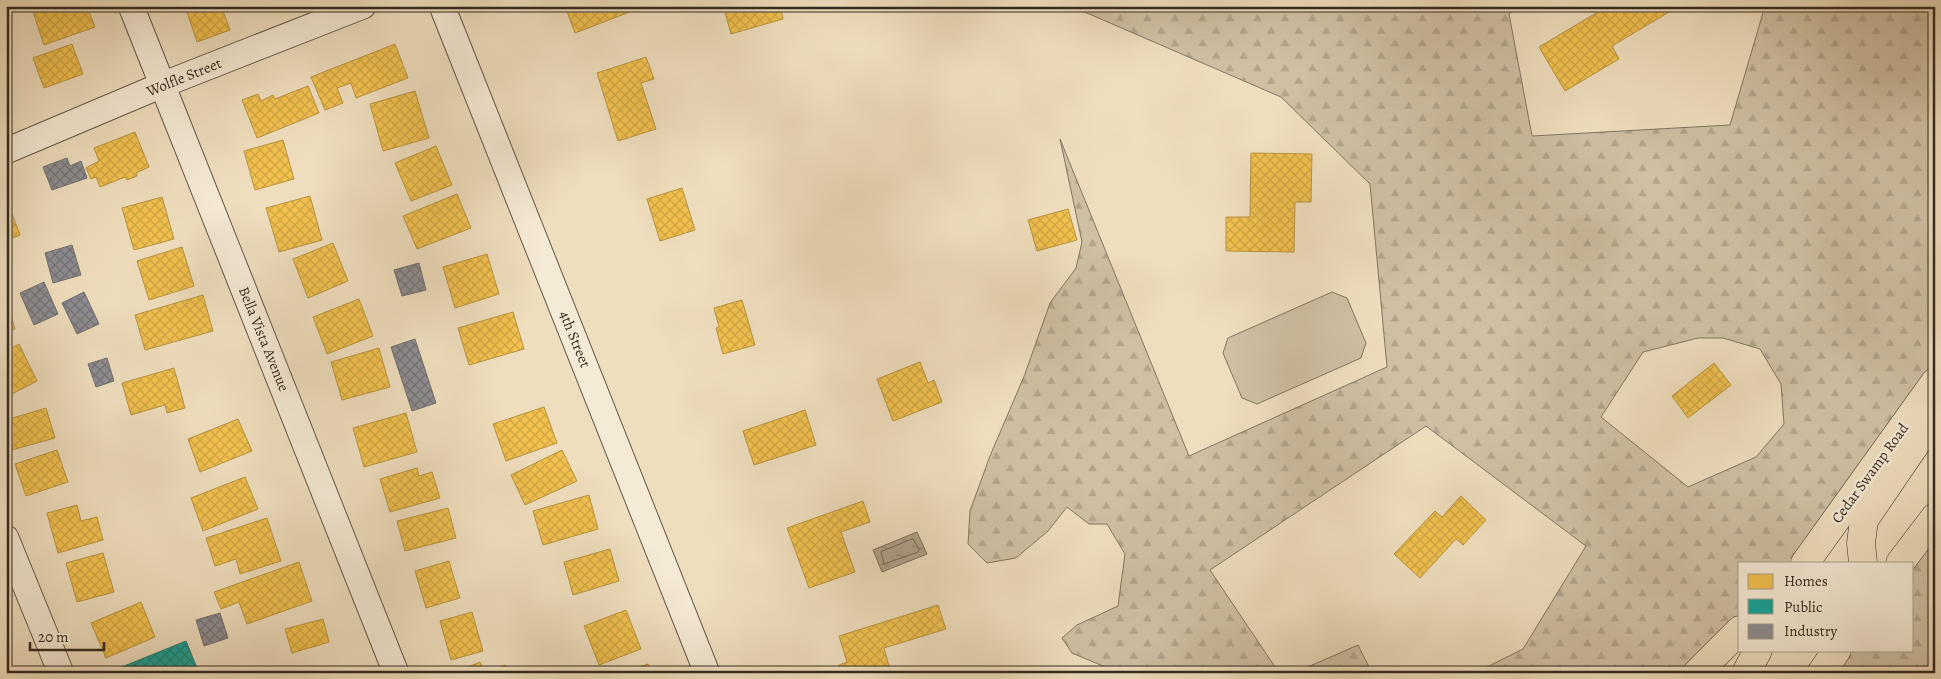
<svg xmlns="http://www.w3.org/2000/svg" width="1941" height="679" font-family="Alegreya,serif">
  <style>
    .forest { fill: url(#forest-firs); stroke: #827662; fill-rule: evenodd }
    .garden { fill: #cfc0a3; stroke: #827662 }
    .water { fill: url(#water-ripples); stroke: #7e725e }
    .homes { fill: url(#homes-cross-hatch); stroke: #b99440 }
    .public { fill: url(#public-cross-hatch); stroke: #207f74 }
    .industry { fill: url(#industry-cross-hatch); stroke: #727070 }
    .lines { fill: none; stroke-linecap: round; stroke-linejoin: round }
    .shore { stroke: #726654; stroke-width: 1 }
    .minor-casing { stroke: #635848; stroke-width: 27 }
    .major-casing { stroke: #342b20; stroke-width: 29 }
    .minor { stroke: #f5ead5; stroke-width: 25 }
    .major { stroke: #efdebe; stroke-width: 28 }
    .labels { text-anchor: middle; stroke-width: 5; stroke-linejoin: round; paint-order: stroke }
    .street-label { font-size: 15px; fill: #342b20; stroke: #f5ead5 }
  </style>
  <defs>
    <pattern id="forest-firs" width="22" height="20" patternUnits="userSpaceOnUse" patternTransform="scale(1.25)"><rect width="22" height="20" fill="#cfc0a3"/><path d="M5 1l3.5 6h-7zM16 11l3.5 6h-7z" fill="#b2a58c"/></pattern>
    <pattern id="water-ripples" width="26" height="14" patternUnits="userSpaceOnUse" patternTransform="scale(1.25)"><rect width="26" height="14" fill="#afa188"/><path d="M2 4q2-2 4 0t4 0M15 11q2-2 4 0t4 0" fill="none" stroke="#8f836f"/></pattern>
    <pattern id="homes-cross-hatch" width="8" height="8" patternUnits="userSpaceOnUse" patternTransform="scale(1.25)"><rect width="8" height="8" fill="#f2c14e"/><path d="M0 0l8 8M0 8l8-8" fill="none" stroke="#d0a644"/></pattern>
    <pattern id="public-cross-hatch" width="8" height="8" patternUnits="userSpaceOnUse" patternTransform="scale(1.25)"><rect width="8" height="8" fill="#17a398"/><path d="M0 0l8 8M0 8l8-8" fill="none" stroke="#16857c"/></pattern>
    <pattern id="industry-cross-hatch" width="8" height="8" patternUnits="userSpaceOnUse" patternTransform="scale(1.25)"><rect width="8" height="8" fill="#8d8d92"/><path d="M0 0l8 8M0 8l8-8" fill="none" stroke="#747377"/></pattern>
  </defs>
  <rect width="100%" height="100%" fill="#efdebe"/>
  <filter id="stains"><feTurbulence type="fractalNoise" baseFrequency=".004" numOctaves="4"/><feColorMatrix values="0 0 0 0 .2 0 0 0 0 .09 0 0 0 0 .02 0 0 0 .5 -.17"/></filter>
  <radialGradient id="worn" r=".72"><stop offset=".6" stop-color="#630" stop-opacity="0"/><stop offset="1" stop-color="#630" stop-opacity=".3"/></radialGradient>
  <g class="forest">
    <path d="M1084 6H1521L1509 14 1532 136 1730 125 1765 6H1935V377L1802 563H1740V625L1693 673H1475L1523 649 1586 546 1426 426 1210 570 1279 673H1110L1103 666 1072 653 1062 638 1077 625 1118 606 1125 554 1107 524H1089L1067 507 1048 531 1016 558 987 563 968 544 970 511 990 456 1025 374 1050 303 1076 268 1082 242 1060 139 1189 456 1387 367 1370 184 1281 97 1080 10ZM1698 338H1723L1760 349 1781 384 1784 424 1756 457 1688 487 1601 417 1643 352Z"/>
    <path d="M1935 536V673H1838L1852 650H1912V569Z"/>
    <path d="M1358 645 1372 673H1294Z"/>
  </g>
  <path class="garden" d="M1332 292 1347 298 1366 343 1361 358 1257 404 1242 398 1223 353 1228 338Z"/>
  <path class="water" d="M917 532 927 554 882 572 873 550Z"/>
  <g class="homes">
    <path d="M39 6H87L95 27 44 45 32 9Z"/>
    <path d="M185 6H221L230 30 197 42Z"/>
    <path d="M565 6H640V8L575 33Z"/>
    <path d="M732 6H780L783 19 731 34 724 9Z"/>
    <path d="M1608 6H1679L1612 46 1619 59 1565 91 1539 47Z"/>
    <path d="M72 44 83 74 44 88 33 58Z"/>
    <path d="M395 44 408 78 356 98 351 83 337 88 343 103 325 110 311 77Z"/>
    <path d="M646 57 654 79 641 83 656 129 618 141 597 73Z"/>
    <path d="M308 86 319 113 257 138 242 100 258 94 261 101 273 95 275 99Z"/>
    <path d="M415 91 429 138 383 151 370 104Z"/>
    <path d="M135 132 149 167 136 173 137 176 127 180 125 177 100 187 96 177 91 179 86 168 99 161 94 148Z"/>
    <path d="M283 140 294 179 255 190 244 151Z"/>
    <path d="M436 146 452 185 411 201 395 163Z"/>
    <path d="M1251 153 1312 154 1311 202H1295L1294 252 1226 251V217H1250Z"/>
    <path d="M682 188 695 230 660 241 647 199Z"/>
    <path d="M457 194 471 228 417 249 403 216Z"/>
    <path d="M310 196 322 240 279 252 266 208Z"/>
    <path d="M162 197 174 239 134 250 122 208Z"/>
    <path d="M6 198 20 235 6 241Z"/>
    <path d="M1068 209 1077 240 1037 251 1028 220Z"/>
    <path d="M333 243 348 281 308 298 293 259Z"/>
    <path d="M182 247 194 286 149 300 137 261Z"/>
    <path d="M487 254 499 294 455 308 443 267Z"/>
    <path d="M203 295 213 331 145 350 135 315Z"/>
    <path d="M6 298 15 329 6 331Z"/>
    <path d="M359 299 373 336 327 354 313 317Z"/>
    <path d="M742 300 755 345 723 354 716 328 719 327 714 308Z"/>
    <path d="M513 312 524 349 469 365 458 328Z"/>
    <path d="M19 344 37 381 6 397V351Z"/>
    <path d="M379 348 390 387 342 400 331 362Z"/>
    <path d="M920 362 928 383 934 380 942 402 893 421 877 379Z"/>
    <path d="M1714 363 1731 385 1688 418 1672 396Z"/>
    <path d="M174 368 185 408 167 413 165 405 131 415 122 383Z"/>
    <path d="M544 407 557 443 506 461 493 424Z"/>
    <path d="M46 408 55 438 8 451 6 420Z"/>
    <path d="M805 410 816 445 754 465 743 431Z"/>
    <path d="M406 413 417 452 364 467 353 428Z"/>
    <path d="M238 419 252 451 200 472 188 439Z"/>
    <path d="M57 450 68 482 26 496 15 464Z"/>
    <path d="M562 450 577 481 525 505 511 475Z"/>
    <path d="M417 468 419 476 432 472 440 498 390 512 380 479Z"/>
    <path d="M245 477 258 509 203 531 191 498Z"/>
    <path d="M589 495 598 529 543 545 533 511Z"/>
    <path d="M1461 496 1486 520 1463 545 1456 539 1420 578 1394 554 1435 511 1442 517Z"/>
    <path d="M863 501 870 522 841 532 855 572 809 588 787 528Z"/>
    <path d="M77 505 81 521 97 517 103 540 58 553 47 513Z"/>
    <path d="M448 508 456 538 405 551 397 521Z"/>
    <path d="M267 518 281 561 240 574 236 559 215 566 206 538Z"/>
    <path d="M610 549 619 581 573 595 564 562Z"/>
    <path d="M103 553 114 592 77 602 66 563Z"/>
    <path d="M449 561 460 598 426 608 415 571Z"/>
    <path d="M299 562 312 601 247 624 239 602 221 609 214 592Z"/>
    <path d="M141 602 155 637 106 658 91 623Z"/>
    <path d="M938 605 946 629 884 648 891 673H842L839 665 847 662 839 636Z"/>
    <path d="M626 610 641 649 599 665 584 626Z"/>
    <path d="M472 612 483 651 451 660 440 621Z"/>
    <path d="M323 619 329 642 292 653 285 629Z"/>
    <path d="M480 662 485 673H454Z"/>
    <path d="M648 664 651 673H622Z"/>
    <path d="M505 665 509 673H485Z"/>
  </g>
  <path class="public" d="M186 641 199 673H107Z"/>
  <g class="industry">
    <path d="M67 158 70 166 81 161 87 178 52 190 43 167Z"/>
    <path d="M72 245 81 275 53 283 45 253Z"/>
    <path d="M419 263 426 290 402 296 394 270Z"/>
    <path d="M44 282 58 314 34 325 20 293Z"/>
    <path d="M84 292 99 324 77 334 62 303Z"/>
    <path d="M415 339 436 403 412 411 391 347Z"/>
    <path d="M107 358 114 381 96 387 88 364Z"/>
    <path d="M220 613 228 638 204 646 196 620Z"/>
  </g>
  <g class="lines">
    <path class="shore" d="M913 539 919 549 918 552 884 564 881 552Z"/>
    <g class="minor-casing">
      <g id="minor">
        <path d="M131 6 396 673"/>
        <path d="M442 6 707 673"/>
        <path d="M6 151 162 85 363 6"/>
        <path d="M6 538 61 673"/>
      </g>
    </g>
    <g class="major-casing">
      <g id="major">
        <path d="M1805 563 1935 382"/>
        <path d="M1863 563 1861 543 1864 520 1935 416"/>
        <path d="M1900 563 1935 517"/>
        <path d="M1697 673 1740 630"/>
        <path d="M1746 673 1758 650"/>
        <path d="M1821 673 1837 650"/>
      </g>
    </g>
    <use href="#minor" class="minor"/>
    <use href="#major" class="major"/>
  </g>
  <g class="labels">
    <g class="street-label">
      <text transform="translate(184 77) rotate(-22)" y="5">Wolfle Street</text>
      <text transform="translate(264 339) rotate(68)" y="5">Bella Vista Avenue</text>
      <text transform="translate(575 339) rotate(68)" y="5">4th Street</text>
      <text transform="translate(1870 473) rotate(-54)" y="5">Cedar Swamp Road</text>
    </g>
  </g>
  <rect width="1941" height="679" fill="none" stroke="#efdebe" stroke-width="25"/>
  <rect x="8" y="8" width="1926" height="664" fill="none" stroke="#342b20" stroke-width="2.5"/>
  <rect x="12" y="12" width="1916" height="654" fill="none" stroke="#342b20"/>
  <rect x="1738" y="562" width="175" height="90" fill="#f5ead5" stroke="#a89e8d"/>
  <rect x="1748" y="574" width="25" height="15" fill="#f2c14e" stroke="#a89e8d"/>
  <text x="1784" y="586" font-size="15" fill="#342b20">Homes</text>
  <rect x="1748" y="599" width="25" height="15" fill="#17a398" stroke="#a89e8d"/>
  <text x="1784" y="612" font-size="15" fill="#342b20">Public</text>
  <rect x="1748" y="624" width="25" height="15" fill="#8d8d92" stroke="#a89e8d"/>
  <text x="1784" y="636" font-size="15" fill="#342b20">Industry</text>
  <path d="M30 642v8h74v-8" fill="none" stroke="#342b20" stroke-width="2.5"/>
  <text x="38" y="642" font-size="15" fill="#342b20" stroke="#f5ead5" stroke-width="4" paint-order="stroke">20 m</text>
  <rect width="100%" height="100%" filter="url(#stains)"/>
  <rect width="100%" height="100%" fill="url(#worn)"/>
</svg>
